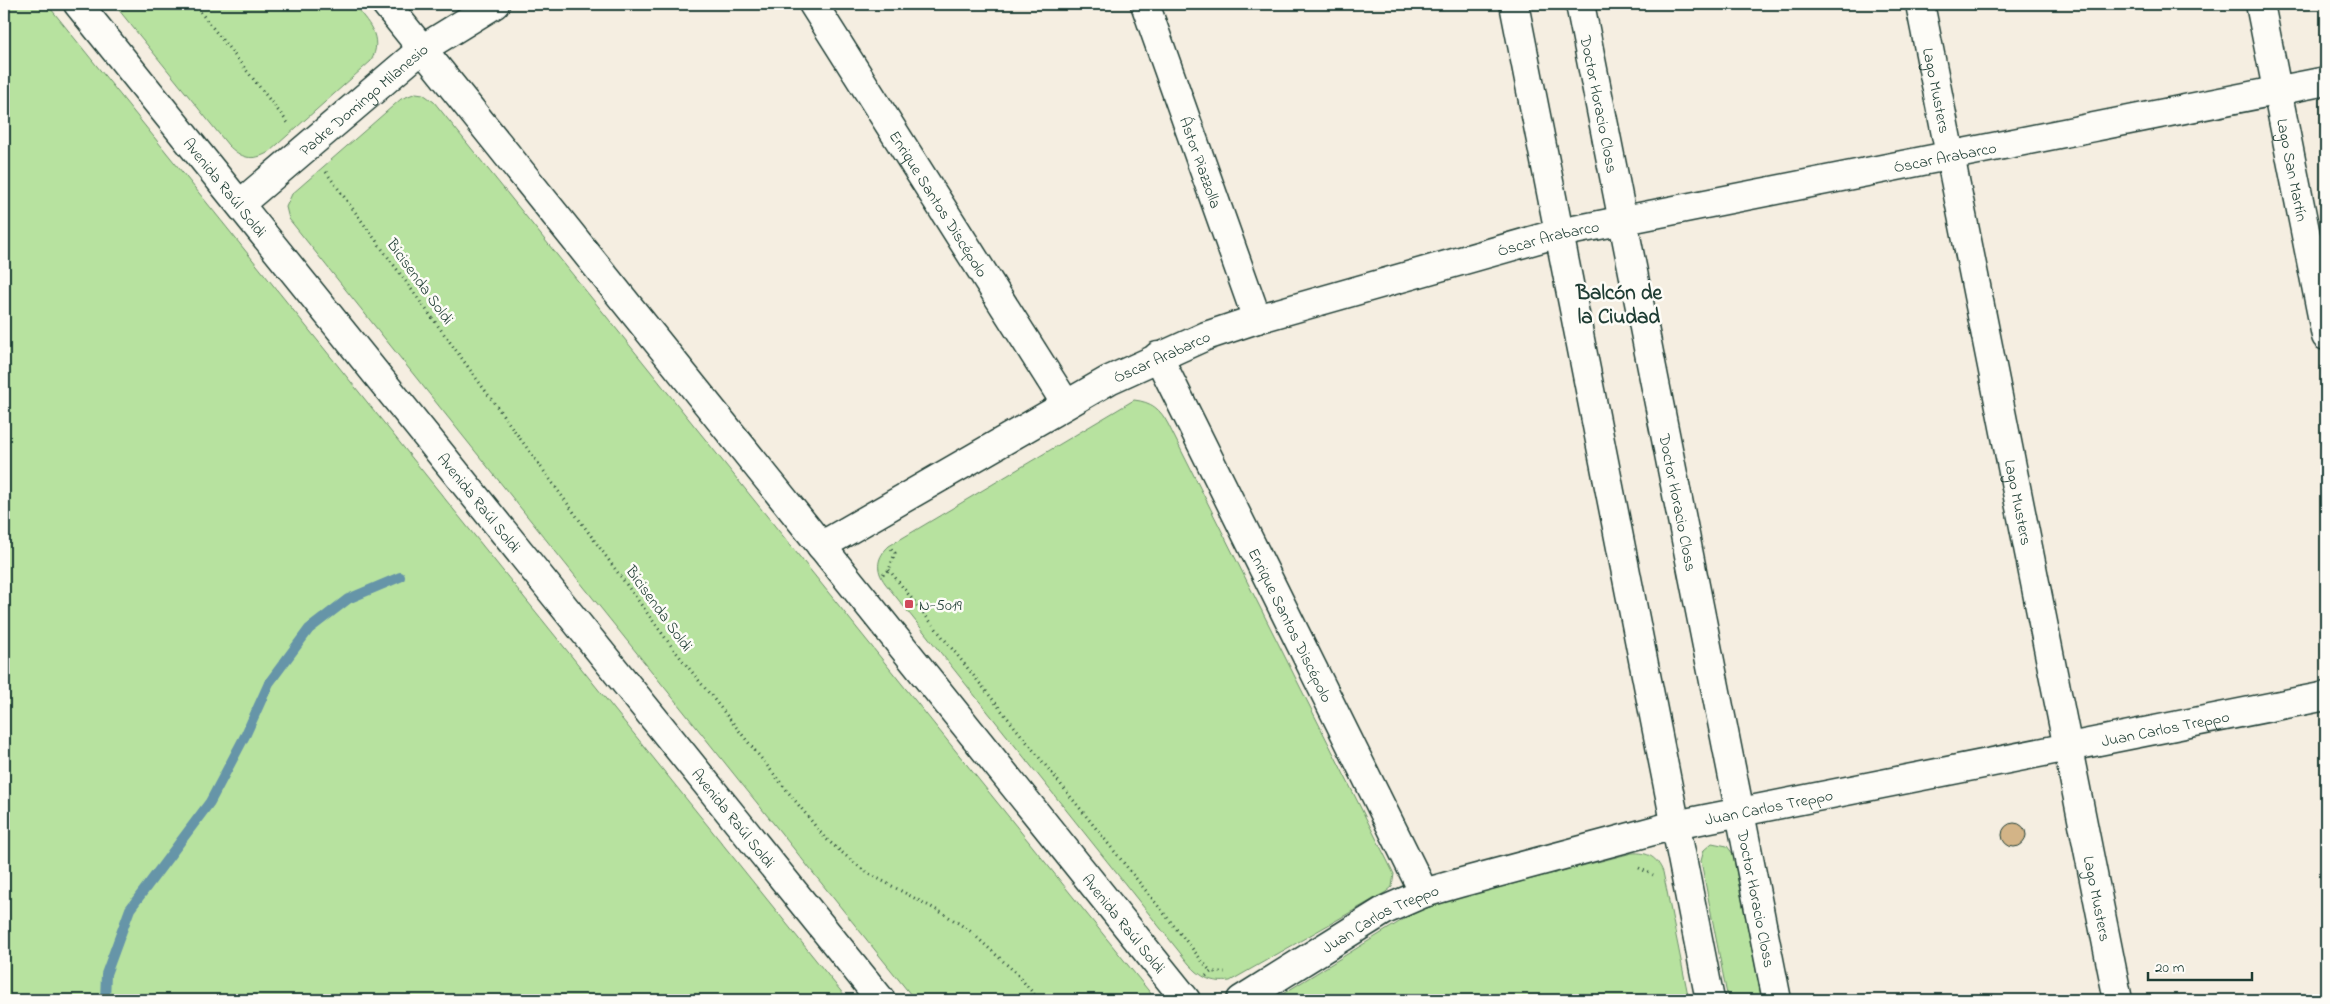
<svg xmlns="http://www.w3.org/2000/svg" width="2330" height="1004" font-family="'Indie Flower',sans-serif">
  <style>
    .green { fill: #b7e29f; stroke: #6b906a }
    .lines { fill: none; stroke-linecap: round; stroke-linejoin: round }
    .stream { stroke: #6695a8; stroke-width: 10 }
    .building { fill: #d3b487; stroke: #1f3d34 }
    .minor-casing { stroke: #1f3d34; stroke-width: 31 }
    .major-casing { stroke: #1f3d34; stroke-width: 31 }
    .path { stroke: #1f3d34; stroke-width: 3; stroke-dasharray: 1 4; stroke-linecap: butt }
    .minor { stroke: #fdfcf7; stroke-width: 28 }
    .major { stroke: #fdfcf7; stroke-width: 28 }
    .poi-dot { fill: #d1495b; stroke: #fdfcf7; stroke-width: 2 }
    .labels { text-anchor: middle; stroke-width: 5; stroke-linejoin: round; paint-order: stroke }
    .street-label { font-size: 16px; fill: #1f3d34; stroke: #fdfcf7 }
    .poi-label { font-size: 16px; fill: #1f3d34; stroke: #fdfcf7; text-anchor: start }
    .district-label { font-size: 21px; font-weight: bold; fill: #1f3d34; stroke: #fdfcf7 }
  </style>
  <rect width="100%" height="100%" fill="#f5eee1"/>
  <filter id="ink" filterUnits="userSpaceOnUse"><feTurbulence type="fractalNoise" baseFrequency=".02" numOctaves="2"/><feDisplacementMap in="SourceGraphic" scale="10" xChannelSelector="R" yChannelSelector="G"/><feConvolveMatrix kernelMatrix="1 2 1 2 8 2 1 2 1" color-interpolation-filters="sRGB"/></filter>
  <g filter="url(#ink)">
    <g class="green">
      <path d="M4 4H47L848 1000H4Z"/>
      <path d="M114 4H353C368 22 384 37 371 61L269 152C252 162 241 158 228 145Z"/>
      <path d="M416 93 423 94 434 102 1156 1000H915L289 219 286 207 292 194 401 99Z"/>
      <path d="M1134 400C1152 402 1160 409 1168 424L1394 874 1392 887 1386 892 1230 981C1211 983 1202 978 1189 964L885 583C875 569 877 557 889 546Z"/>
      <path d="M1712 843 1727 846 1733 854 1762 1000H1728L1701 861 1704 850Z"/>
      <path d="M1632 853C1648 852 1657 857 1663 872L1689 1000H1273L1417 911 1435 904Z"/>
    </g>
    <g class="lines">
      <path class="stream" d="M105 1000 106 974 130 909 210 802 246 734 269 683 309 629 348 599 400 577"/>
    </g>
    <circle class="building" cx="2014" cy="835" r="12"/>
    <g class="lines">
      <g class="minor-casing">
        <g id="minor">
          <path id="s1" d="M813 4 1066 404"/>
          <path id="s2" d="M1145 4 1257 319"/>
          <path d="M1514 4 1710 1000"/>
          <path id="s3" d="M1580 4 1777 1000"/>
          <path id="s4" d="M1920 4 2118 1000"/>
          <path id="s5" d="M2260 4 2326 336"/>
          <path id="s6" d="M240 204 422 49 495 4"/>
          <path id="s7" d="M1158 356 1424 893"/>
          <path id="s8" d="M821 546 1109 380 1206 336 1257 319 1559 233 2326 81"/>
          <path id="s9" d="M1241 1000 1385 910 1424 893 1459 883 1675 825 2326 696"/>
        </g>
      </g>
      <g class="major-casing">
        <g id="major">
          <path id="s10" d="M78 4 881 1000"/>
          <path id="s11" d="M386 4 1186 1000"/>
        </g>
      </g>
      <g class="path">
        <path d="M194 4 288 123"/>
        <path d="M326 172 672 647 825 838 864 871 946 915 970 931 1016 973 1039 1000"/>
        <path d="M889 570 1211 972"/>
        <path d="M883 574 889 570 895 553 889 546"/>
        <path d="M1639 868 1653 875"/>
        <path d="M1206 976 1211 972H1225"/>
      </g>
      <use href="#minor" class="minor"/>
      <use href="#major" class="major"/>
    </g>
  </g>
  <rect class="poi-dot" x="904" y="599" width="10" height="10" rx="2.5"/>
  <g class="labels">
    <g class="street-label">
      <text dy="6" stroke="none"><textPath href="#s4" startOffset="88">Lago Musters</textPath></text>
      <text dy="6" stroke="none"><textPath href="#s6" startOffset="162">Padre Domingo Milanesio</textPath></text>
      <text dy="6" stroke="none"><textPath href="#s3" startOffset="102">Doctor Horacio Closs</textPath></text>
      <text dy="6" stroke="none"><textPath href="#s8" startOffset="1200">Óscar Arabarco</textPath></text>
      <text dy="6" stroke="none"><textPath href="#s2" startOffset="168">Ástor Piazzolla</textPath></text>
      <text dy="6" stroke="none"><textPath href="#s5" startOffset="169">Lago San Martín</textPath></text>
      <text dy="6" stroke="none"><textPath href="#s10" startOffset="235">Avenida Raúl Soldi</textPath></text>
      <text dy="6" stroke="none"><textPath href="#s1" startOffset="236">Enrique Santos Discépolo</textPath></text>
      <text dy="6" stroke="none"><textPath href="#s8" startOffset="795">Óscar Arabarco</textPath></text>
      <text transform="translate(421 281) rotate(54)" y="6">Bicisenda Soldi</text>
      <text dy="6" stroke="none"><textPath href="#s8" startOffset="390">Óscar Arabarco</textPath></text>
      <text dy="6" stroke="none"><textPath href="#s10" startOffset="640">Avenida Raúl Soldi</textPath></text>
      <text dy="6" stroke="none"><textPath href="#s3" startOffset="508">Doctor Horacio Closs</textPath></text>
      <text dy="6" stroke="none"><textPath href="#s4" startOffset="508">Lago Musters</textPath></text>
      <text transform="translate(660 608) rotate(54)" y="6">Bicisenda Soldi</text>
      <text dy="6" stroke="none"><textPath href="#s7" startOffset="300">Enrique Santos Discépolo</textPath></text>
      <text dy="6" stroke="none"><textPath href="#s9" startOffset="972">Juan Carlos Treppo</textPath></text>
      <text dy="6" stroke="none"><textPath href="#s9" startOffset="568">Juan Carlos Treppo</textPath></text>
      <text dy="6" stroke="none"><textPath href="#s10" startOffset="1045">Avenida Raúl Soldi</textPath></text>
      <text dy="6" stroke="none"><textPath href="#s3" startOffset="912">Doctor Horacio Closs</textPath></text>
      <text dy="6" stroke="none"><textPath href="#s4" startOffset="912">Lago Musters</textPath></text>
      <text dy="6" stroke="none"><textPath href="#s9" startOffset="162">Juan Carlos Treppo</textPath></text>
      <text dy="6" stroke="none"><textPath href="#s11" startOffset="1179">Avenida Raúl Soldi</textPath></text>
    </g>
    <g class="poi-label">
      <text x="919" y="610">N-5019</text>
    </g>
    <g class="district-label">
      <text x="1619" y="299">Balcón de<tspan x="1619" dy="24">la Ciudad</tspan></text>
    </g>
  </g>
  <rect width="2330" height="1004" fill="none" stroke="#fdfcf7" stroke-width="20"/>
  <rect x="10" y="10" width="2310" height="984" fill="none" stroke="#1f3d34" stroke-width="2" filter="url(#ink)"/>
  <path d="M2148 972v8h104v-8" fill="none" stroke="#1f3d34" stroke-width="2.5"/>
  <text x="2155" y="972" font-size="15" fill="#1f3d34" stroke="#fdfcf7" stroke-width="4" paint-order="stroke">20 m</text>
</svg>
